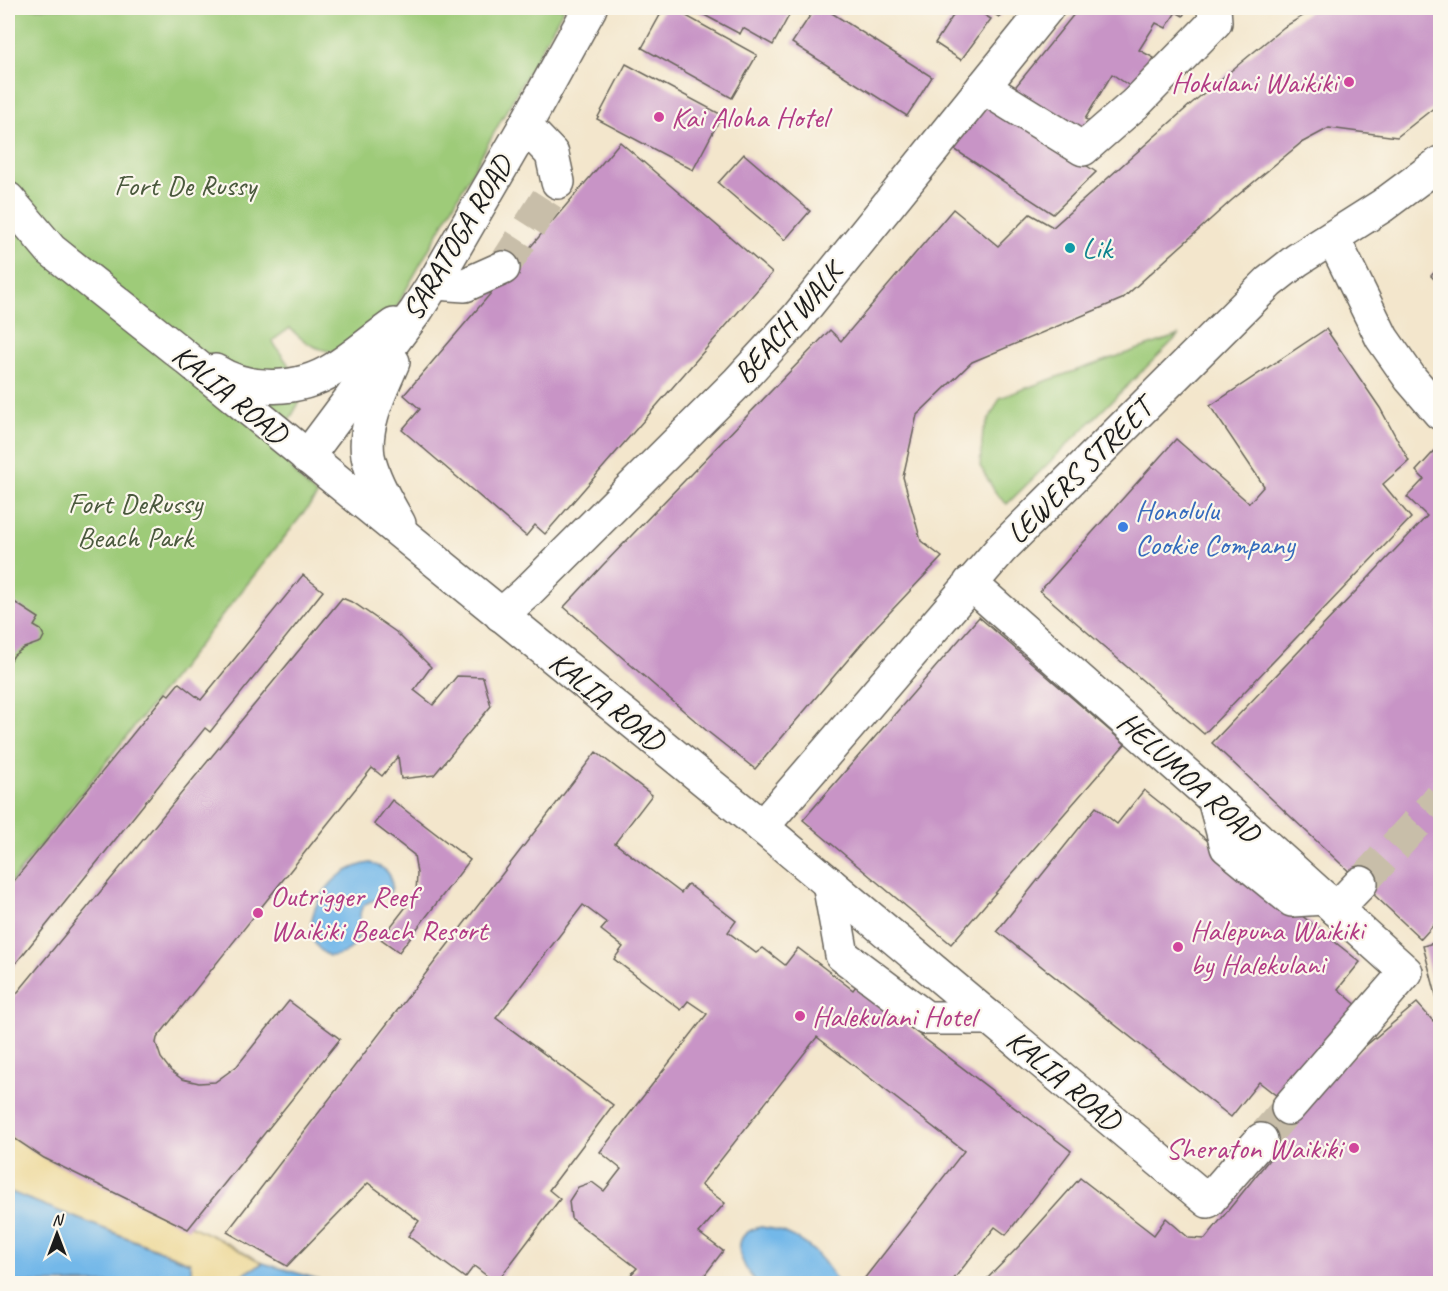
<svg xmlns="http://www.w3.org/2000/svg" width="1448" height="1291" font-family="Caveat,sans-serif">
  <style>
    .green { fill: #9ecb79; stroke: #5d744a; stroke-width: 1.5 }
    .sand { fill: #eeda9e; stroke: #857b5d; stroke-width: 1.5 }
    .water { fill: #73b8e9; stroke: #486a82; stroke-width: 1.5 }
    .building { fill: #c894c6 }
    .lines { fill: none; stroke-linecap: round; stroke-linejoin: round }
    .minor-tunnel { stroke: #c8bea9; stroke-width: 33; stroke-dasharray: 33 16; stroke-linecap: butt }
    .minor-casing { stroke: #67635a; stroke-width: 36 }
    .minor { stroke: #fff; stroke-width: 33 }
    .hotel-dot { fill: #d1479c; stroke: #fbf7ec; stroke-width: 2 }
    .culture-dot { fill: #0f9aa8; stroke: #fbf7ec; stroke-width: 2 }
    .shop-dot { fill: #3f7fe0; stroke: #fbf7ec; stroke-width: 2 }
    .labels { text-anchor: middle; stroke-width: 4.5; stroke-linejoin: round; paint-order: stroke }
    .hotel-label { font-size: 30px; fill: #b23c85; stroke: #fbf7ec; text-anchor: start }
    .park-label { font-size: 30px; fill: #4a593d; stroke: #fbf7ec }
    .street-label { font-size: 30px; fill: #1c1c1c; stroke: #fbf7ec }
    .culture-label { font-size: 30px; fill: #0d838f; stroke: #fbf7ec; text-anchor: start }
    .shop-label { font-size: 30px; fill: #366cbe; stroke: #fbf7ec; text-anchor: start }
  </style>
  <rect width="100%" height="100%" fill="#fbf7ec"/>
  <filter id="ink" filterUnits="userSpaceOnUse"><feTurbulence type="fractalNoise" baseFrequency=".0167" numOctaves="2"/><feDisplacementMap in="SourceGraphic" scale="12" xChannelSelector="R" yChannelSelector="G"/><feConvolveMatrix kernelMatrix="1 2 1 2 8 2 1 2 1" color-interpolation-filters="sRGB"/></filter>
  <filter id="wash" filterUnits="userSpaceOnUse"><feTurbulence type="fractalNoise" baseFrequency=".008" numOctaves="4" result="noise"/><feDisplacementMap in="SourceGraphic" scale="24" xChannelSelector="R" yChannelSelector="G"/><feGaussianBlur stdDeviation="1.35" result="paint"/><feColorMatrix in="noise" values="0 0 0 0 0 0 0 0 0 0 0 0 0 0 0 0 0 1.4 0 .05"/><feComposite in="paint" operator="in"/></filter>
  <g filter="url(#wash)">
    <rect width="100%" height="100%" fill="#f3e6cc"/>
    <g class="green">
      <path d="M8 8H564L388 322 335 352C316 350 303 342 290 328L272 341 306 390 275 446 298 477 317 496 8 886Z"/>
      <path d="M1179 335 1007 504 997 495 980 466 983 431 1000 398C1059 375 1120 356 1179 335Z"/>
    </g>
    <path class="sand" d="M8 1134 44 1158 217 1238 263 1263 228 1283H194L190 1262 8 1191Z"/>
    <g class="water">
      <path d="M370 863C378 866 389 869 391 879 397 904 369 895 362 908 358 915 361 924 359 932 357 948 344 956 329 956 295 939 316 894 339 876 349 869 358 865 370 863Z"/>
      <path d="M8 1191 190 1263 194 1283H8Z"/>
      <path d="M761 1227C795 1230 823 1253 837 1283H757C741 1266 726 1234 761 1227Z"/>
      <path d="M263 1263 331 1283H228Z"/>
    </g>
    <g id="blocks">
      <g class="building">
        <path d="M664 8H672L757 55 732 98 642 48Z"/>
        <path d="M691 8H793L773 45 743 28 740 34Z"/>
        <path d="M815 8H824L932 77 907 116 792 43Z"/>
        <path d="M958 8H973L991 19 961 60 935 43Z"/>
        <path d="M984 8H1005L999 17Z"/>
        <path d="M1079 8H1187L1183 16 1176 12 1166 28 1156 23 1139 50 1154 58 1134 89 1112 74 1085 119 1094 123 1085 139 1012 91Z"/>
        <path d="M1316 8H1440V103L1397 137 1329 128 1301 143 1232 200 1122 299 972 362 917 415 903 477 921 541 942 557 875 628 755 769 707 731 564 607 602 566 830 330 841 341 953 209 998 246 1030 214 1053 227 1192 103 1284 27Z"/>
        <path d="M626 64 722 115 693 170 597 119Z"/>
        <path d="M990 101 1096 172 1053 214 951 147Z"/>
        <path d="M620 142 772 273 545 534 535 525 526 536 402 430 420 409 404 395Z"/>
        <path d="M744 154 810 211 785 240 718 183Z"/>
        <path d="M1440 266V285L1431 276Z"/>
        <path d="M1326 329 1380 408 1409 461 1383 484 1411 518 1204 734 1040 591 1176 439 1249 503 1264 486 1210 406Z"/>
        <path d="M1440 445V918L1421 939 1212 743 1427 516 1407 497 1424 479 1416 471Z"/>
        <path d="M303 575 323 591 210 732 205 728 8 973V888L166 693 169 695 179 683 201 700Z"/>
        <path d="M8 598 39 618 34 626 41 630 44 636 41 642 24 648 14 655 8 665Z"/>
        <path d="M342 598 354 603 396 632 431 667 414 690 433 705 457 676 483 677 491 706 434 775 401 779 398 756 382 776 372 768 157 1038 156 1043 161 1058 171 1071 182 1079 199 1083 215 1082 237 1066 289 1001 340 1039 188 1229 44 1158 8 1134V1004Z"/>
        <path d="M979 617 1125 744 951 944 803 820Z"/>
        <path d="M596 752 652 795 615 843 681 893 688 884 736 921 728 932 756 953 763 948 785 965 798 948 853 990 856 986 1071 1151 1006 1235 995 1227 950 1284H860L964 1151 817 1037 701 1185 725 1203 699 1233 723 1251 698 1284H635L628 1278 637 1268 571 1218 569 1201 578 1187 592 1182 604 1191 621 1169 600 1152 707 1014 688 1001 681 1010 614 959 623 947 601 930 607 923 583 905 496 1018 613 1105 549 1190 560 1199 496 1283 474 1266 465 1278 408 1236 419 1221 368 1183 287 1266 227 1232Z"/>
        <path d="M1144 790 1360 962 1338 989 1358 1006 1282 1100 1259 1082 1231 1117 997 931 1096 807 1117 824Z"/>
        <path d="M392 800 470 860 399 952 381 939 416 894 417 873 414 855 374 824Z"/>
        <path d="M1440 941V1010L1423 946Z"/>
        <path d="M1417 1003 1433 1021 1440 1015V1284H982L1023 1242 1080 1178 1154 1235 1166 1218 1189 1238 1205 1239 1272 1156 1257 1136Z"/>
      </g>
    </g>
  </g>
  <g filter="url(#ink)">
    <use href="#blocks" fill-opacity="0" stroke="#67635a" stroke-width="1.5"/>
    <g class="lines">
      <g class="minor-tunnel">
        <path d="M503 268 558 182"/>
        <path d="M1361 883 1440 798"/>
        <path d="M1261 1140 1288 1108"/>
      </g>
      <g class="minor-casing">
        <g id="minor">
          <path d="M983 87 1083 149 1137 102 1215 22 1214 8"/>
          <path d="M525 126 552 154 558 182"/>
          <path d="M8 199 51 250 178 351 762 827 1208 1201 1261 1140"/>
          <path d="M1333 238 1382 338 1410 378 1440 413"/>
          <path d="M434 283 465 285 503 268"/>
          <path d="M393 362C381 390 363 424 368 456 373 480 387 502 399 524"/>
          <path d="M215 371C250 393 299 391 334 369 355 356 374 339 394 325"/>
          <path d="M307 457 416 311 434 283 525 126 590 8"/>
          <path d="M970 583 1214 799 1406 972 1288 1108"/>
          <path d="M501 615 526 593 738 382 796 319 1047 8"/>
          <path d="M1214 799 1227 847 1292 900 1324 898"/>
          <path d="M762 827 1001 549 1269 282 1297 260 1382 206 1440 163"/>
          <path d="M829 883 842 955 926 1018H990"/>
          <path d="M1336 909 1361 883"/>
        </g>
      </g>
      <use href="#minor" class="minor"/>
    </g>
  </g>
  <g class="hotel-dot">
    <circle cx="1349" cy="82" r="6"/>
    <circle cx="659" cy="117" r="6"/>
    <circle cx="258" cy="913" r="6"/>
    <circle cx="1178" cy="947" r="6"/>
    <circle cx="800" cy="1016" r="6"/>
    <circle cx="1354" cy="1148" r="6"/>
  </g>
  <circle class="culture-dot" cx="1070" cy="248" r="6"/>
  <circle class="shop-dot" cx="1123" cy="527" r="6"/>
  <g class="labels">
    <g class="hotel-label">
      <text x="1337" y="92" text-anchor="end">Hokulani Waikiki</text>
      <text x="671" y="127">Kai Aloha Hotel</text>
      <text x="270" y="906">Outrigger Reef<tspan x="270" dy="34">Waikiki Beach Resort</tspan></text>
      <text x="1190" y="940">Halepuna Waikiki<tspan x="1190" dy="34">by Halekulani</tspan></text>
      <text x="812" y="1026">Halekulani Hotel</text>
      <text x="1342" y="1158" text-anchor="end">Sheraton Waikiki</text>
    </g>
    <g class="park-label">
      <text x="185" y="195">Fort De Russy</text>
      <text x="135" y="513">Fort DeRussy<tspan x="135" dy="34">Beach Park</tspan></text>
    </g>
    <g class="street-label">
      <text transform="translate(457 238) rotate(-59)" y="10">SARATOGA ROAD</text>
      <text transform="translate(788 323) rotate(-49)" y="10">BEACH WALK</text>
      <text transform="translate(230 394) rotate(39)" y="10">KALIA ROAD</text>
      <text transform="translate(1079 471) rotate(-45)" y="10">LEWERS STREET</text>
      <text transform="translate(607 701) rotate(39)" y="10">KALIA ROAD</text>
      <text transform="translate(1189 777) rotate(42)" y="10">HELUMOA ROAD</text>
      <text transform="translate(1064 1080) rotate(40)" y="10">KALIA ROAD</text>
    </g>
    <g class="culture-label">
      <text x="1082" y="258">Lik</text>
    </g>
    <g class="shop-label">
      <text x="1135" y="520">Honolulu<tspan x="1135" dy="34">Cookie Company</tspan></text>
    </g>
  </g>
  <rect width="1448" height="1291" fill="none" stroke="#fbf7ec" stroke-width="30"/>
  <g transform="translate(57 1234)" stroke="#fbf7ec" stroke-width="4.5" paint-order="stroke">
  <path d="M0-4.5L10 22L0 15L-10 22Z" fill="#1c1c1c"/>
  <text y="-9" font-size="16" font-weight="bold" text-anchor="middle" fill="#1c1c1c">N</text>
  </g>
</svg>
